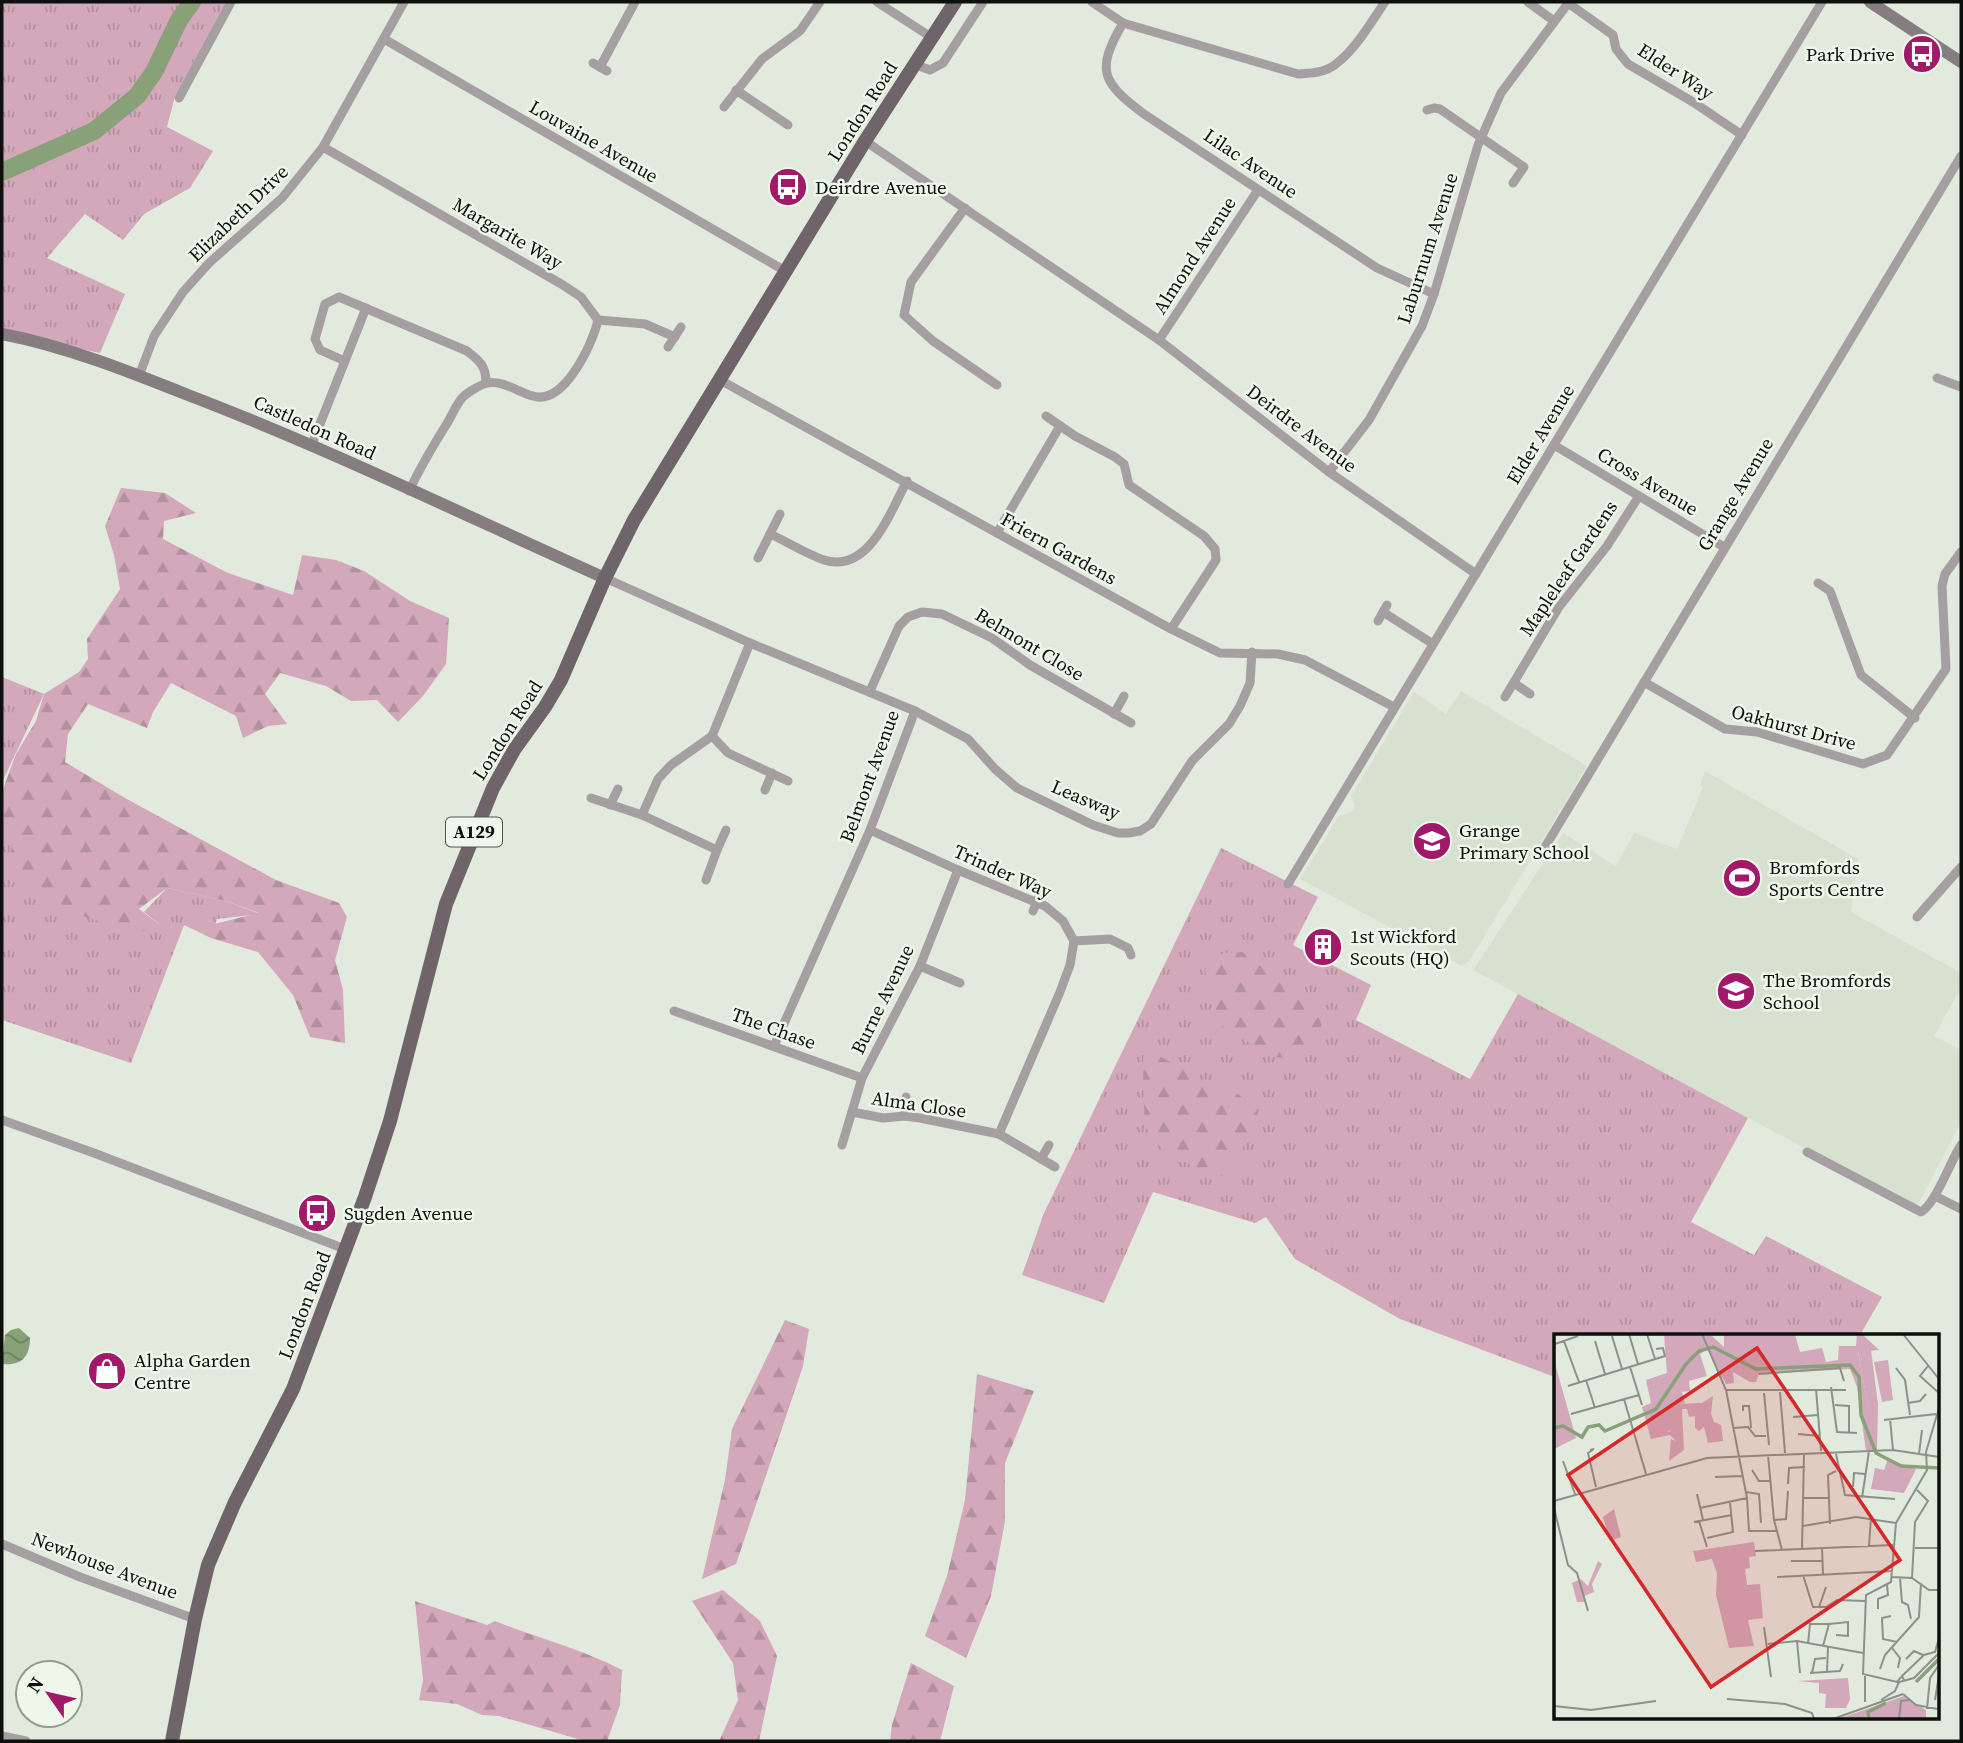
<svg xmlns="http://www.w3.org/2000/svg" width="1963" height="1743" font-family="'Source Serif 4',serif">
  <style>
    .built { fill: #d6e2cf }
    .grass { fill: url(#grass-tufts) }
    .forest { fill: url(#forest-firs) }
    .water { fill: url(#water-waves) }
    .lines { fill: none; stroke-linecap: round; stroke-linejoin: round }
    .river { stroke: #88a178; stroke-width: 18 }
    .street { stroke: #a59fa2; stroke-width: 9 }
    .secondary { stroke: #867d80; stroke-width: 12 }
    .primary { stroke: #6f6469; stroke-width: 14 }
    .labels { text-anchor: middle; stroke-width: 5; stroke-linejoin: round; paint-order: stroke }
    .shield { fill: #eff7ea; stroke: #51554f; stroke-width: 2 }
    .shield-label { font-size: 18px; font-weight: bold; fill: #0d100c }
    .poi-label { font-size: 19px; fill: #0d100c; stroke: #eff7ea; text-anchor: start }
    .street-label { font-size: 19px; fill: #0d100c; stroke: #eff7ea }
    .inset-river { fill: none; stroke: #88a178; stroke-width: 3.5 }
    .inset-road { fill: none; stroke: #8d9289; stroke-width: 2 }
    .view { fill: #d62828; fill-opacity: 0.15; stroke: #d62828; stroke-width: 3.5 }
    .inset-edge { fill: none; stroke: #0d100c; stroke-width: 3.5 }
  </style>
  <defs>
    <pattern id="grass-tufts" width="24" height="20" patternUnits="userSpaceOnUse" patternTransform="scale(1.75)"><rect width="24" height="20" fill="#d2a8ba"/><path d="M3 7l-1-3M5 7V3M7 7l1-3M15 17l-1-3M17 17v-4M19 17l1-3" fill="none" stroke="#b3909f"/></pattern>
    <pattern id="forest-firs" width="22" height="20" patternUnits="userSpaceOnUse" patternTransform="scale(1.75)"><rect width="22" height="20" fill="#d2a8ba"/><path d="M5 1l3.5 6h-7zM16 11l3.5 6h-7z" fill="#b3909f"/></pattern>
    <pattern id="water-waves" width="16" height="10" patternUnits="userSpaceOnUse" patternTransform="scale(1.75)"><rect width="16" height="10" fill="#88a178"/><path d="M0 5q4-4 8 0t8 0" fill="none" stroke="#6e8261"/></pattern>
  </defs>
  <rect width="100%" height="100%" fill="#e2e9dd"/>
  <g class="built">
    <path d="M1461 691 1587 766 1470 960 1462 966 1300 879 1339 816 1351 812 1355 806 1351 796 1414 692 1446 714Z"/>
    <path d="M1705 771 1858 859 1851 912 1961 973V988L1934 1036 1961 1050V1122L1916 1208 1473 970 1563 833 1616 866 1634 833 1677 849 1703 787 1700 785Z"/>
  </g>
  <g class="grass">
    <path d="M2 2H226L175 96 167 127 213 151 190 188 144 214 123 240 85 214 47 258 125 294 100 353 2 332Z"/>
    <path d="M2 677 44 694 2 782Z"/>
    <path d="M2 812 163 927 144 912 167 888 226 901 260 914 217 919 211 938 184 925 131 1063 2 1020Z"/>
    <path d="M1221 848 1318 897 1293 945 1371 985 1356 1020 1470 1079 1518 994 1748 1118 1691 1222 1754 1255 1766 1236 1882 1297 1860 1335H1555V1377L1400 1319 1295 1259 1266 1217 1255 1223 1153 1192 1104 1303 1022 1275 1044 1213Z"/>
  </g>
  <g class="forest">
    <path d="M121 488 165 493 196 513 164 521 163 539 228 573 293 595 302 555 336 560 364 571 410 601 449 618 446 664 423 696 398 722 377 700 351 701 326 686 280 673 265 694 287 724 268 726 243 738 236 716 171 683 153 712 147 728 88 704 68 734 65 762 125 798 276 880 339 903 347 917 335 960 343 990 345 1043 310 1037 293 995 258 952 211 938 214 924 259 913 226 901 167 888 139 909 164 928 131 932 77 914 33 887 11 852 14 824 2 813V793L6 781 16 754 36 721 44 694 79 672 88 659 87 639 120 589 114 555 105 526Z"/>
    <path d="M1242 952 1300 996 1321 1017V1041L1295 1059 1266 1056 1243 1038 1215 1022 1205 970 1223 953Z"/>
    <path d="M1158 1055 1202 1081 1230 1088 1259 1110 1246 1141 1226 1177C1199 1169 1163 1158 1148 1131 1142 1120 1144 1071 1143 1056Z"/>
    <path d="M785 1320 809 1329 803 1366 736 1564 702 1579 725 1480 732 1429Z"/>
    <path d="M977 1374 1034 1391 1005 1463V1521L991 1596 966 1658 925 1636 947 1576 965 1500Z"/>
    <path d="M723 1590 760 1621 777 1656 759 1741H719L738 1700 733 1663 692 1601Z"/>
    <path d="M415 1601 487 1625 495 1621C537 1638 582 1649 622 1670L620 1705 607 1741H585L499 1716 482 1715 457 1704 419 1700 423 1680Z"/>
    <path d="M911 1663 954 1686 940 1741H890L892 1725Z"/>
  </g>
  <path class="water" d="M19 1328 30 1338C30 1357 21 1366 2 1364L5 1335 11 1330Z"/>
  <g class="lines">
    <path class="river" d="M2 172 94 131 137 96 154 72 179 20 192 2"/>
    <g class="street">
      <path d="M877 2 931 37"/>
      <path d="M1092 2 1123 23 1298 74C1311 73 1325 73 1336 64 1356 49 1371 22 1385 2"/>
      <path d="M1528 2 1554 21"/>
      <path d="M1568 3 1613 35 1616 49 1628 64 1693 102 1742 135"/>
      <path d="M1123 23C1095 71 1102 82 1144 114L1377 268 1434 294"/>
      <path d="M384 39 787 272"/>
      <path d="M593 63 607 71"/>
      <path d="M914 64 930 70 943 63 983 2"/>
      <path d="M600 67 635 2"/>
      <path d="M736 90 788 125"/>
      <path d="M179 98 231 2"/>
      <path d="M724 107 762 59 800 31 820 2"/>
      <path d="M1427 110 1434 108 1440 109 1524 167 1513 183"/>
      <path d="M865 141 1159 340 1329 472 1476 574"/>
      <path d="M323 147 563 285 581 297 598 320"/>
      <path d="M965 208 911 282 904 315 933 341 997 385"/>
      <path d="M598 320 645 324 675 337"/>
      <path d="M1159 340 1258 190"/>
      <path d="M668 347 681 327"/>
      <path d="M345 361 320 350 315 339 325 304 339 297 467 351C480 361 486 366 486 383"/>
      <path d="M139 376 154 336 183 292 209 263 282 198 323 147 404 2"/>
      <path d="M1937 378 1961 387"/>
      <path d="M720 380 1171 629 1220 653 1278 654 1305 660 1394 707"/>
      <path d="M1046 416 1075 436 1115 457 1124 464 1129 485 1204 536 1215 549 1216 560 1171 629"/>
      <path d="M312 444 366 308"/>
      <path d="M1554 445 1724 547"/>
      <path d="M1329 472 1369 420 1422 326 1434 294 1478 145 1501 93 1569 2"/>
      <path d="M409 491C420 468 433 446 446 425 452 416 456 404 463 397 468 392 480 385 487 383 503 380 518 392 533 396 564 406 593 343 598 320"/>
      <path d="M997 533 1060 426"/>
      <path d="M770 534 780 514"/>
      <path d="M758 558 770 534C788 542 806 554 824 560 869 574 890 512 907 481"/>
      <path d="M605 578 750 643 915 711 870 830 774 1046"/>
      <path d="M1818 583 1830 591 1861 675 1915 718"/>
      <path d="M1383 612 1433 644"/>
      <path d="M1378 621 1387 605"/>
      <path d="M1644 682 1725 729 1757 732 1863 764 1887 755 1946 669 1942 586 1945 574 1961 552"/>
      <path d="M1514 683 1530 694"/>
      <path d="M870 691 899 626 908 617 922 612 942 614 992 638 1030 665 1131 723"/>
      <path d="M1505 697 1559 607 1607 546 1639 496"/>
      <path d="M915 711 968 739 995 769 1017 788 1093 825 1118 833H1129L1140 831 1151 824 1192 761 1229 724 1240 706 1250 683 1252 652"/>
      <path d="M1114 714 1124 696"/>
      <path d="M712 736 728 753 788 781"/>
      <path d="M765 790 772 773"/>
      <path d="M591 798 642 815 717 850 726 830"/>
      <path d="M610 805 618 789"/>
      <path d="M642 815 658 779 671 765 712 736 750 643"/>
      <path d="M870 830 958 870 1045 906 1063 921 1074 941 1070 965 1060 992 999 1134"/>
      <path d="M1542 852 1961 156"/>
      <path d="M706 880 717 850"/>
      <path d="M1288 884 1822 2"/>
      <path d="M1033 911 1041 893"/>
      <path d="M1917 917 1961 867"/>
      <path d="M1074 941 1110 939 1128 948 1131 955"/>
      <path d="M920 966 960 983"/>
      <path d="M674 1011 862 1078"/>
      <path d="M852 1112 883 1118 905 1116 920 1118 999 1134 1055 1167"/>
      <path d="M905 1116 906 1097"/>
      <path d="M2 1120 94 1153 345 1249"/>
      <path d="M842 1145 862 1078 920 966 958 870"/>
      <path d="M1807 1152 1921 1212C1936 1203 1950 1162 1961 1145"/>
      <path d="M1041 1159 1049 1145"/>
      <path d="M1935 1196 1961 1209"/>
      <path d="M2 1544 80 1577 195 1619"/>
      <path d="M2 1736 26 1741"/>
    </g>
    <g class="secondary">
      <path d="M1870 2 1961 62"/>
      <path d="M2 334C65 346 128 371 188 395 329 449 466 516 605 578"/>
    </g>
    <path class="primary" d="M172 1741 195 1619 208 1565 235 1502 293 1389 365 1197 390 1121 446 904 493 788 514 750 545 707 561 680 605 578 634 520 865 141 955 2"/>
  </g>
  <defs>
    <g id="bus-disc" transform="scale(2.0125)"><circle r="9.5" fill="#a01a69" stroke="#eff7ea"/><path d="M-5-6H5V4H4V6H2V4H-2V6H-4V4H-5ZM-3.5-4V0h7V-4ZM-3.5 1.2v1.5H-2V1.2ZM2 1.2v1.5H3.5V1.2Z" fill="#fff"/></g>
    <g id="school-disc" transform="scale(2.0125)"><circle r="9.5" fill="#a01a69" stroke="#eff7ea"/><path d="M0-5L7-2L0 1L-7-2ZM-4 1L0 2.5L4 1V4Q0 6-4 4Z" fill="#fff"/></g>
    <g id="stadium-disc" transform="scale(2.0125)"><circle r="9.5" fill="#a01a69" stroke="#eff7ea"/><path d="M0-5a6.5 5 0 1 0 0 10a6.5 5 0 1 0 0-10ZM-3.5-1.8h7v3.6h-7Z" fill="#fff"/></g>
    <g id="building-disc" transform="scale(2.0125)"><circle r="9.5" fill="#a01a69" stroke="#eff7ea"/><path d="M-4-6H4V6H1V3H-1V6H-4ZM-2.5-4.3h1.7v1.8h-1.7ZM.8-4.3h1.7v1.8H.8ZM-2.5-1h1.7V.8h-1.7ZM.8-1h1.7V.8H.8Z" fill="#fff"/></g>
    <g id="shop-disc" transform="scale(2.0125)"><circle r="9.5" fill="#a01a69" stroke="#eff7ea"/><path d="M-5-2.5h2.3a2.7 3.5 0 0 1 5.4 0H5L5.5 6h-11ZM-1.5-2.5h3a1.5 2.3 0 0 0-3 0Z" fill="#fff"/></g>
  </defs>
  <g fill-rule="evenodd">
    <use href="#bus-disc" x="1922" y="54"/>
    <use href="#bus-disc" x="788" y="187"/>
    <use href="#school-disc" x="1432" y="841"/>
    <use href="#stadium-disc" x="1742" y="878"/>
    <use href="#building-disc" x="1323" y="947"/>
    <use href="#school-disc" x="1736" y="991"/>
    <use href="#bus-disc" x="317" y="1213"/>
    <use href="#shop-disc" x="107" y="1371"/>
  </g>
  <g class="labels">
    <rect class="shield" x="446" y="817.5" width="56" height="29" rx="5"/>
    <g class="shield-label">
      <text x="474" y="838">A129</text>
    </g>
    <g class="poi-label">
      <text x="1895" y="61" text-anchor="end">Park Drive</text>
      <text x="815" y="194">Deirdre Avenue</text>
      <text x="1459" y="837">Grange<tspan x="1459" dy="22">Primary School</tspan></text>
      <text x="1769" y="874">Bromfords<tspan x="1769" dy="22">Sports Centre</tspan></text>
      <text x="1350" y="943">1st Wickford<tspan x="1350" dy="22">Scouts (HQ)</tspan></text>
      <text x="1763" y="987">The Bromfords<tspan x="1763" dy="22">School</tspan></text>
      <text x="344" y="1220">Sugden Avenue</text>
      <text x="134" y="1367">Alpha Garden<tspan x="134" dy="22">Centre</tspan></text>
    </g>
    <g class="street-label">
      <text transform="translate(1676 71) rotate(33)" y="7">Elder Way</text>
      <text transform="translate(862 111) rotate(-58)" y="7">London Road</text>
      <text transform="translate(594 141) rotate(30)" y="7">Louvaine Avenue</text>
      <text transform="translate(1251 163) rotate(34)" y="7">Lilac Avenue</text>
      <text transform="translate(238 213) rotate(-44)" y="7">Elizabeth Drive</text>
      <text transform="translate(508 233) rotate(30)" y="7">Margarite Way</text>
      <text transform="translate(1427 248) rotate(-72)" y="7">Laburnum Avenue</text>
      <text transform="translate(1194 255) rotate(-57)" y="7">Almond Avenue</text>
      <text transform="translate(315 427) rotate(24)" y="7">Castledon Road</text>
      <text transform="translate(1302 428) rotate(37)" y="7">Deirdre Avenue</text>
      <text transform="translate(1540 434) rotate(-59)" y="7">Elder Avenue</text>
      <text transform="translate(1648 481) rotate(31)" y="7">Cross Avenue</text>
      <text transform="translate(1735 494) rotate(-59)" y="7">Grange Avenue</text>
      <text transform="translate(1059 548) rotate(29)" y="7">Friern Gardens</text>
      <text transform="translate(1568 568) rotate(-56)" y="7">Mapleleaf Gardens</text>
      <text transform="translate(1030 644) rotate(31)" y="7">Belmont Close</text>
      <text transform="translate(1794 727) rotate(15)" y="7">Oakhurst Drive</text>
      <text transform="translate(507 730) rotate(-58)" y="7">London Road</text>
      <text transform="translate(869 776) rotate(-70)" y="7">Belmont Avenue</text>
      <text transform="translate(1086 799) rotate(23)" y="7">Leasway</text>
      <text transform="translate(1003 871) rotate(24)" y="7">Trinder Way</text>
      <text transform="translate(882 999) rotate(-64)" y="7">Burne Avenue</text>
      <text transform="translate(774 1028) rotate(20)" y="7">The Chase</text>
      <text transform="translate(919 1104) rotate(8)" y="7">Alma Close</text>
      <text transform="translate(304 1305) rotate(-69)" y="7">London Road</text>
      <text transform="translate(105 1565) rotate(21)" y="7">Newhouse Avenue</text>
    </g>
  </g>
  <g transform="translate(1554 1334)">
    <rect width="385" height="385" fill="#e2e9dd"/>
    <path d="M110 0 158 2 170 13V0H241L246 18 268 14 272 28 284 26 285 12H302L303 0H308L325 16 304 18 314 71 324 70 323 117H312L303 53 296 35 205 40 202 48H196L179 38 180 49 172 50 153 15 146 20 153 42 135 47 136 57 128 58 131 69 115 72 114 98 119 96 123 108 116 101 97 105 88 73 97 69 92 46 113 39ZM0 26 22 104 0 115ZM334 26 339 66 328 68 320 28ZM334 125 362 135 350 159 317 155 321 134 330 136ZM200 208 202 222 195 223 196 234 191 235 193 251 206 250 209 284 194 286 200 312 175 314 162 261 163 239 158 225 142 228 139 217ZM350 362 372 376V385H284Z" fill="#d2a8ba"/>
    <path d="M159 62 157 80 160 88 167 91 169 107 154 109 150 93 145 97 141 94V82L135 83 133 75H128L130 116 115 127 117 105 122 107 119 97 111 96V77L122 70 148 69ZM60 175 67 203 56 207 49 183ZM44 227 48 230 38 250 40 258 30 262 31 268H23L18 249 27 245 34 252ZM294 344 296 365 292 374H271L272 360 265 359V349L244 347Z" fill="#d2a8ba"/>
    <path d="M317 16 324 70 314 72 304 17Z" fill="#d2a8ba"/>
    <path class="inset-river" d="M0 94 9 92 28 103 34 93 45 91 51 97 102 75 132 30 145 17 159 13 202 35 296 31 305 43 307 81 322 119 347 132 385 134M362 348 385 325M315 385 314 378 332 369"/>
    <path class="inset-road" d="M75 0 84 30M93 0 101 25M349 0 385 45M58 2 68 35M10 7 25 48M41 7 51 40M1 10 24 2M374 32 366 42 385 59M76 33 88 71M342 34 351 46 356 81M205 40 286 34 290 47M32 46 41 74M14 52 111 22 109 14 102 15M277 53 283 98 303 99M262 55 267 117M172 56H292M226 58 231 119M210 59 215 111M70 65 92 140M354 69 366 67 372 60M281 71 295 72V99M189 77V72H195L197 94M17 80 85 61M239 83 264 81M336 85 339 116M330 86 382 80M179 94 194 93 201 102H212M244 100 266 102M36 116 40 115 34 119 42 153M282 120 291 161 341 165M365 120 368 96M214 121 220 186 228 216M9 127 21 160M198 136 205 147H217M161 143 188 142M234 150 235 134 251 133M299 153 300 139 311 140M192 158 205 160 207 189M143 160 149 186M193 164 195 197H223M250 164H274M308 164 315 117M0 167 153 124 339 116 385 123M0 174 14 231 23 239 34 277M146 174 193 164 172 56 148 0M220 186 232 185 234 157M145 187 153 213M140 188 178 181M276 190 274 141 282 137M249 192 302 183 342 189M153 204 179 198 176 169M315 212 317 183M268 214 269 240M361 214H385M248 215 250 120M201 217 339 211M237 227H269M249 241 259 273H272L283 266 311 267M223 243 339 237M338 243 358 244 375 256H385M346 244 348 268 354 271 357 285M358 244 361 188 374 167 363 156M265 273 272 253M324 275V265L334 261 333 251M337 282 328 284 329 305 343 308M275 290 294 288V302L282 301M210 293 217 343M243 307 246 339M214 310 243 307 309 319M254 310 256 290H275L269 312M338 314 346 324 344 334M352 325 360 317 369 321M326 335 331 321 365 283 367 249M273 338 274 313M256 339 286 337 289 330M258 339 261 325 272 324M348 342 370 321 381 318 385 304M350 346 348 342 343 348 309 340 312 261 337 248 342 189 373 136 372 118 385 74M349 360 362 371 384 375M173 365 231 370 258 379 260 385M327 366 341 357 345 348 360 344 385 319M381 366 385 341M311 368V342M0 372 37 376 102 367M373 375 376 344 385 331M279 385 349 360M345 385 347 367 355 366"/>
    <path class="view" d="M203 14 346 226 157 353 14 141Z"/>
    <rect width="385" height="385" class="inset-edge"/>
  </g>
  <rect width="1963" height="1743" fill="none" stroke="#0d100c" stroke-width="7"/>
  <g transform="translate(49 1694) rotate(304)"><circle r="33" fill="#eff7ea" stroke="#959b91" stroke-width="2"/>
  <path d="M0-5L12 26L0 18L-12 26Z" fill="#a01a69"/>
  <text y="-10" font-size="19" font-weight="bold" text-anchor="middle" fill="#0d100c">N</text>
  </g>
</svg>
